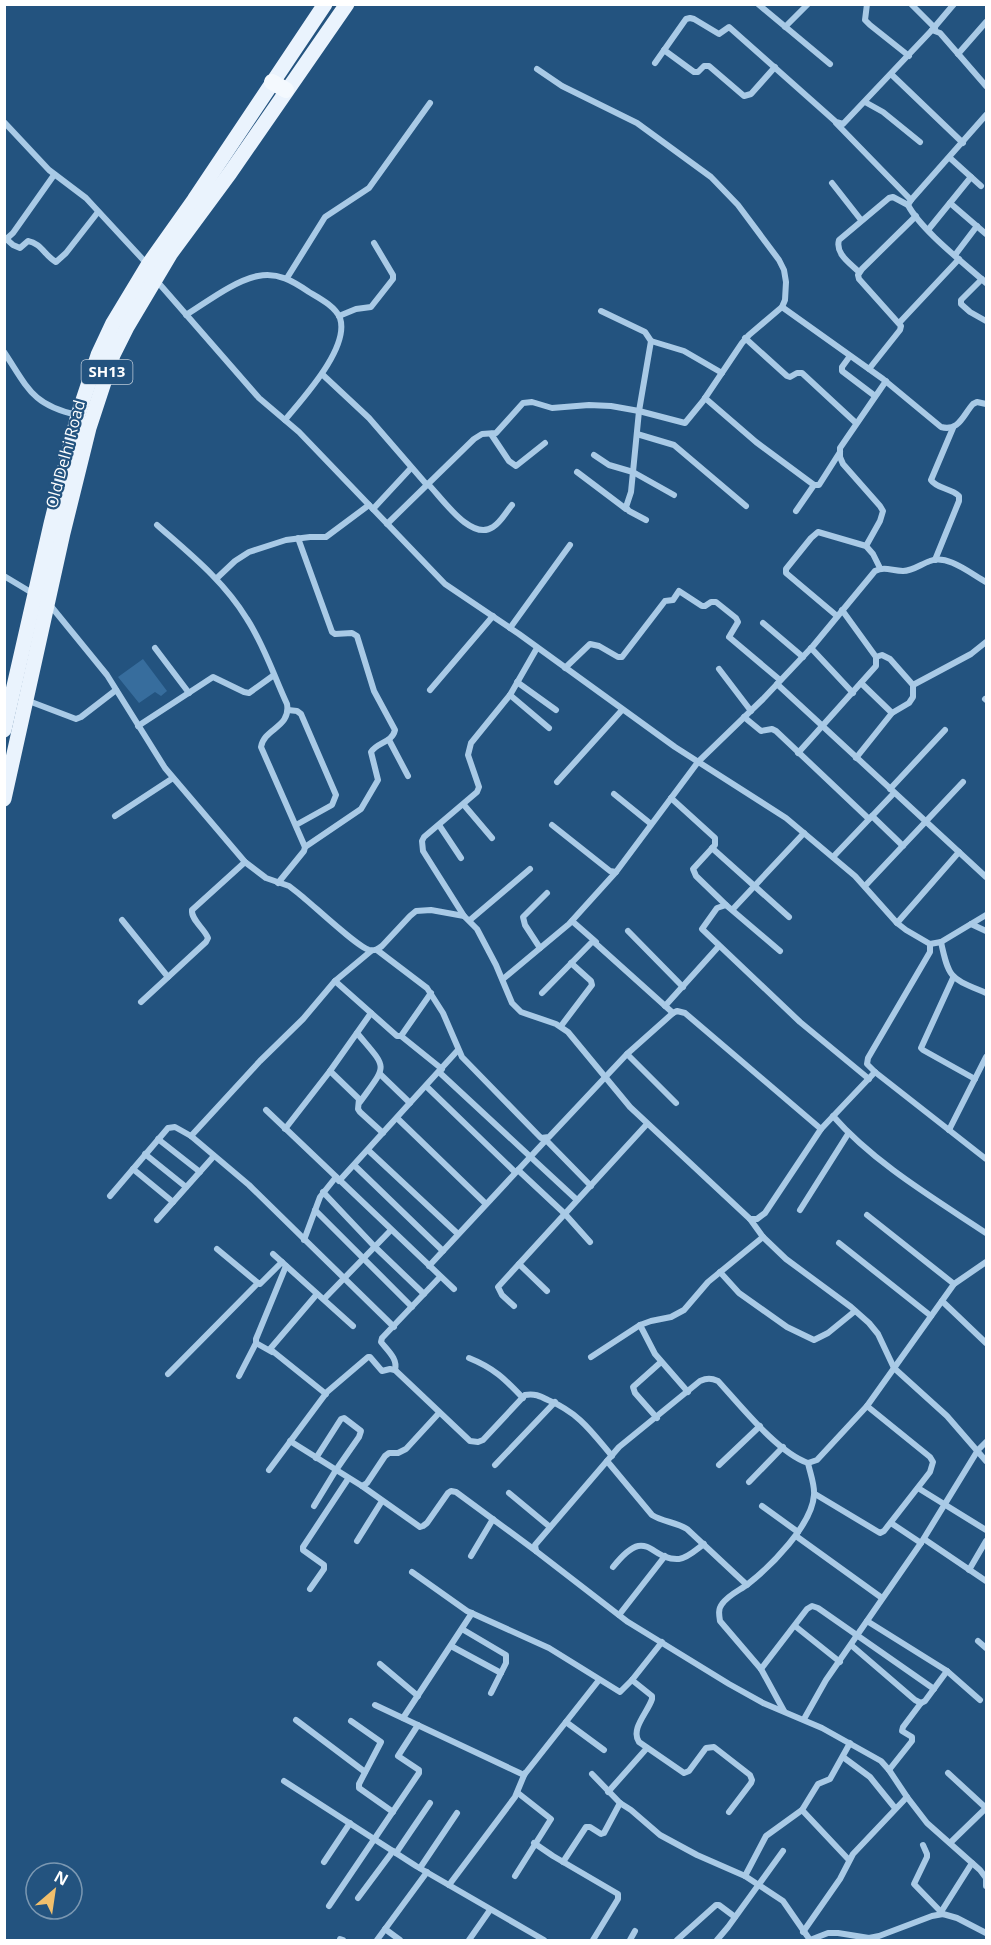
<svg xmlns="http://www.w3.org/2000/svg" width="991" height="1945" font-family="'Open Sans',sans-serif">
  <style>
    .green { fill: #376d9d }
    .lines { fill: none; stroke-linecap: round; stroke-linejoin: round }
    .minor { stroke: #a9cae6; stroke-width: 6 }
    .primary { stroke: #eaf3fd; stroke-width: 15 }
    .trunk { stroke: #f4f9fe; stroke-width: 16 }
    .labels { text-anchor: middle; stroke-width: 4.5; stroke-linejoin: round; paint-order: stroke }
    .shield { fill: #23537f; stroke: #bdcbd9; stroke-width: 1.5 }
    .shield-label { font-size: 15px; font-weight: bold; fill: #fff }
    .street-label { font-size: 16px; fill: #fff; stroke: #23537f }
  </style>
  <rect width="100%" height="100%" fill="#23537f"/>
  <path class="green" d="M143 659 167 691 161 696 155 692 139 703 118 677Z"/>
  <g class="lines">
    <g class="minor">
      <path d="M758 4 830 64"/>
      <path d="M867 4 865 20 870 25 909 56"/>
      <path d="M911 4 935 28"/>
      <path d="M785 27 808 4"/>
      <path d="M932 30 954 4"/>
      <path d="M664 50 694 72H698L704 66H709L744 96 751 94 775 67"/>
      <path d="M958 54 986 22"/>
      <path d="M655 63 686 19 690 18 694 19 719 34 729 27 836 122 843 124 932 30 940 33 986 86"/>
      <path d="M891 74 963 143"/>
      <path d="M865 102 883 112 920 142"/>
      <path d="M986 115 911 200 908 205C921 230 965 264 986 283"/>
      <path d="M4 122 49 170 86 198 148 265"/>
      <path d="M836 123 911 200"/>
      <path d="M950 158 981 186"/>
      <path d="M832 183 861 220"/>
      <path d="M950 203 986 234"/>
      <path d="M928 230 971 177"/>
      <path d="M4 237 13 245 20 248 28 241C41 243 45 256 56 262L66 253 98 212"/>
      <path d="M4 241 13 233 54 175"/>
      <path d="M955 255 977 226"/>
      <path d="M859 272C850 263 835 254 839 240L889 198 893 197 908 205"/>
      <path d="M287 278 325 217 369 188 430 103"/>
      <path d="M982 279 961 300V304L970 312 986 321"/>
      <path d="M156 280 259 398 299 432 445 584 519 634 675 747 786 818 855 876 897 923 906 930 930 944V952L868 1058 867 1064 875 1072 986 1159"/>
      <path d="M782 307 883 379 941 427C959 432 963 415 973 404L977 402 986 404"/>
      <path d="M601 311 645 332 651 341 639 411 631 492 626 507 629 511 646 520"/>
      <path d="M186 315C207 302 234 281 258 276 278 272 293 281 309 292 319 298 335 306 340 318 350 348 302 399 285 420"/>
      <path d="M339 316 356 309 371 307 393 279V275L374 243"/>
      <path d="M900 322 959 259"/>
      <path d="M745 338 787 376 790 377 797 373H802L856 423"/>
      <path d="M651 341 684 351 722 373"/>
      <path d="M4 352C28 388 32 405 77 415"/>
      <path d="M850 356 842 367V371L875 396"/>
      <path d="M869 369 900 330 901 326 859 279 858 275 862 269 916 216"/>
      <path d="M323 375 369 418 427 485"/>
      <path d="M705 398 756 442 814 485H819L840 452"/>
      <path d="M491 434 509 461 516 466 545 443"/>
      <path d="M637 434 674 445 746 506"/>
      <path d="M594 455 609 465 633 472 674 495"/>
      <path d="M577 472 626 509"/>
      <path d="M428 484C442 498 471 542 493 527 501 522 506 512 512 505"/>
      <path d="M373 509 411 468"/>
      <path d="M796 511 814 485"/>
      <path d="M387 524 474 439 482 434 496 433 523 403 532 402 552 408 589 405 611 406 639 411 685 423 703 401 742 343 749 335 782 307 785 300 786 282 784 270 779 260 738 205 711 177 637 123 562 86 537 69"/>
      <path d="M157 525C190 554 224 581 247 619 264 645 274 676 287 704 291 728 264 728 261 747L305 847 304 851 278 883"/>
      <path d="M298 538 332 632 335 634 352 633 357 636 374 691 395 730C392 743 377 742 371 752L378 780 361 809 305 847"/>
      <path d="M866 546 880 521 883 511 880 506 843 464 840 457V448L886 381"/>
      <path d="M935 560 959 501V496C951 488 937 489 931 480L953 428"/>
      <path d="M4 576 34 594"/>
      <path d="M217 578 235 561 249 552 286 540 310 537H326L369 505"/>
      <path d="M50 605 107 675 165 768 245 862 266 878 289 886 298 893C311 903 357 947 369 950 375 951 378 949 382 946L410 916 416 911 431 910 464 916 477 929 496 965 512 1003 521 1012 556 1024 568 1032 630 1107 750 1219H757L765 1213 821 1129 875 1072"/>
      <path d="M837 616 786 573V569L811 538 818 532 866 546 873 554 880 568"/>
      <path d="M763 623 803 657"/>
      <path d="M510 628 570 545"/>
      <path d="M155 648 189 693"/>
      <path d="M811 648 853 693"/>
      <path d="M565 668 590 644 599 646 618 657H622L665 601 673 600 679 591 702 606H705L711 602H716L736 618 738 622 729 637 780 680"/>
      <path d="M719 669 751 711"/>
      <path d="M517 682 556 710"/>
      <path d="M861 683 892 713"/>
      <path d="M777 684 986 877"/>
      <path d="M913 685 971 654 986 642"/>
      <path d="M430 690 493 616"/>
      <path d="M510 695 549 728"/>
      <path d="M985 699 986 700"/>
      <path d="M26 700 76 719 81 717 116 690"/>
      <path d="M288 710 297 711 301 714 336 795 332 805 296 825"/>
      <path d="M744 717 761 731 772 729 776 731 869 819"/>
      <path d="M138 726 213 677 244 692 249 693 274 675"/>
      <path d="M389 740 408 776"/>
      <path d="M798 753 876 666V657L842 610"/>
      <path d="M856 758 892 713 909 703 913 697V685L890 659 882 655 876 657"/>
      <path d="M557 782 622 710"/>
      <path d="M890 789 945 730"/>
      <path d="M614 794 651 824"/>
      <path d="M671 798 715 838V845L693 869 696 876 726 905"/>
      <path d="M464 805 492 838"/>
      <path d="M115 816 173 778"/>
      <path d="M872 816 903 846"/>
      <path d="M439 825 461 858"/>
      <path d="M552 825 610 871 616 872 698 762 763 699 813 646 875 571C885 566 892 571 903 571 913 571 921 564 930 561 948 554 971 574 986 582"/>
      <path d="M712 848 789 917"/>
      <path d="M833 857 894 793"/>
      <path d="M865 886 963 782"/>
      <path d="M733 909 804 833"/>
      <path d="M464 916 423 851 422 841 424 837 477 792 479 787 468 755 471 743 510 695 537 648"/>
      <path d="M122 920 168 977"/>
      <path d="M470 920 530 869"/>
      <path d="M572 921 596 942"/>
      <path d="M897 923 959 852"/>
      <path d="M971 924 986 931"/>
      <path d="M628 931 683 987"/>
      <path d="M941 942C949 980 951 978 986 993"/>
      <path d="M930 944 941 942 986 915"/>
      <path d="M540 948 525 925 523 917 547 893"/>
      <path d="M377 950 427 988 443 1013 462 1057 541 1138 549 1137 627 1054 673 1013 677 1011 685 1013 821 1129"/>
      <path d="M780 951 726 905 717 908 702 929 800 1022 869 1079"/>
      <path d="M953 978 921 1048 923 1050 975 1079"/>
      <path d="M503 979 569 924 616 872"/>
      <path d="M335 981 397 1036H401L431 993"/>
      <path d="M542 993 591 943 594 942 673 1013"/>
      <path d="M141 1002 206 942 208 938C204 928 191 920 192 910L245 862"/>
      <path d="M665 1006 719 946"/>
      <path d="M561 1026 592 985 591 981 571 963"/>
      <path d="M357 1033C388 1070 388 1063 360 1102"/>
      <path d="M401 1036 442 1069"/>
      <path d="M627 1054 676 1103"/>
      <path d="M330 1071 359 1099 358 1109 360 1112 383 1133"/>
      <path d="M439 1072 577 1200"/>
      <path d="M380 1074 410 1103"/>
      <path d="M426 1086 515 1172"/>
      <path d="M266 1110 454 1289"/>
      <path d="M833 1116C874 1163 935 1199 986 1233"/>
      <path d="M397 1118 486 1204"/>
      <path d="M285 1129 330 1071 371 1013"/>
      <path d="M949 1130 986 1057"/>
      <path d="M191 1136 260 1061 303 1019 335 981 371 951"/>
      <path d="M158 1139 200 1172"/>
      <path d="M545 1139 591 1186"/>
      <path d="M368 1150 458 1234"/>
      <path d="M145 1154 186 1187"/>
      <path d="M354 1165 443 1251"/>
      <path d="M133 1169 173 1202"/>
      <path d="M518 1170 565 1214 590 1242"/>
      <path d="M339 1181 458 1050"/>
      <path d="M323 1192 375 1247 424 1294"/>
      <path d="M110 1196 168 1128 175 1127 191 1136 249 1185 394 1327"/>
      <path d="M315 1210 412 1307"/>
      <path d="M800 1210 848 1134"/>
      <path d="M867 1215 954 1284"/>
      <path d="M750 1219 763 1237 786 1259 851 1307 869 1323 878 1334 894 1368 947 1416 986 1461"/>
      <path d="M157 1220 214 1156"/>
      <path d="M304 1240 320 1197 336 1177"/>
      <path d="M839 1243 931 1316"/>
      <path d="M217 1249 258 1283 260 1284 282 1262"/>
      <path d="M273 1254 353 1326"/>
      <path d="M986 1262 954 1284 867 1406 817 1460 808 1463C778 1453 740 1405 718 1381 711 1378 707 1378 700 1381L619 1447 535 1545 536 1551 628 1622 729 1684 763 1703 822 1728 881 1761 889 1770 907 1797 927 1823 980 1870 986 1878V1886"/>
      <path d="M519 1264 547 1291"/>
      <path d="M429 1266 546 1140"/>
      <path d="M720 1272 739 1293 787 1327 814 1340 828 1333 855 1311"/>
      <path d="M317 1294 270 1349 326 1394"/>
      <path d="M324 1299 391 1230"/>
      <path d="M942 1301 986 1343"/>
      <path d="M514 1306 502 1295 498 1287 647 1124"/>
      <path d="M640 1325 655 1354 688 1392"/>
      <path d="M272 1352 256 1343V1339L286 1266"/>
      <path d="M591 1357 640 1325 651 1321 671 1317 684 1310 708 1282 763 1237"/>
      <path d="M469 1358C494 1368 505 1379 523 1398"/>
      <path d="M395 1370C398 1359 388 1351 381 1342L382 1338 440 1277"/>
      <path d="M168 1374 258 1283"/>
      <path d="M239 1376 256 1343"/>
      <path d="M657 1418 635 1393 633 1387 661 1362"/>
      <path d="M290 1441 362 1486 367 1483 385 1456 389 1453H398L406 1449 439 1413"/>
      <path d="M607 1461 652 1515C663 1522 676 1522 687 1529L747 1585"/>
      <path d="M495 1465 555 1402"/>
      <path d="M719 1465 760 1426"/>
      <path d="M269 1470 327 1392 368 1357H370L382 1371 390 1369 395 1370 470 1441 478 1442 483 1440 525 1395C534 1393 540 1396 548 1400 579 1413 591 1431 612 1456"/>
      <path d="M749 1482 783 1447"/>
      <path d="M362 1486 420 1527 423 1526 427 1523 448 1493 451 1491 456 1492 536 1551"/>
      <path d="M918 1488 986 1530"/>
      <path d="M509 1493 550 1527"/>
      <path d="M815 1494 880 1533 884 1531 930 1472 933 1462 930 1457 867 1406"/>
      <path d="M314 1506 336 1470 359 1437 361 1431 344 1418 341 1419 316 1458"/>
      <path d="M762 1506 798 1532"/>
      <path d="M891 1523 921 1543"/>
      <path d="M796 1536 882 1598"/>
      <path d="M924 1539 986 1581"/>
      <path d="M357 1541 382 1501"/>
      <path d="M471 1556 493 1519"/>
      <path d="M613 1567C648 1523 649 1561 679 1559 688 1558 697 1549 704 1544"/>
      <path d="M969 1570 986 1541"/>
      <path d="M412 1572 467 1611 549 1648 620 1692 632 1680 662 1642"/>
      <path d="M310 1589 324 1569V1565L303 1550V1547L348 1479"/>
      <path d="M619 1615 665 1556"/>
      <path d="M867 1621 947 1671 980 1700"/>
      <path d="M795 1626 840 1662"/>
      <path d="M462 1629 506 1655V1663L491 1693"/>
      <path d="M978 1641 986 1648"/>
      <path d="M851 1645 915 1700 921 1703 925 1701 947 1671"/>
      <path d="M451 1646 501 1673"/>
      <path d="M380 1664 418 1696"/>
      <path d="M761 1669 807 1609 812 1606 818 1608 934 1689"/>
      <path d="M632 1680 652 1696V1699C648 1712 630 1729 639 1742L684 1773 689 1771 706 1748 714 1747 750 1775 752 1780 751 1783 729 1812"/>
      <path d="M375 1705 524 1775 599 1680"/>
      <path d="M784 1711 761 1669 720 1621C719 1615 718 1609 722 1604 728 1595 740 1590 748 1584 771 1566 812 1525 814 1495 815 1485 810 1473 808 1463"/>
      <path d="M403 1718 472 1613"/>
      <path d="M804 1719 826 1680 921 1543 978 1450 986 1442"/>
      <path d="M296 1720 365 1772"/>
      <path d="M351 1721 381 1742 359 1784V1788L393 1812"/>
      <path d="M566 1722 604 1750"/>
      <path d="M843 1757 870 1777 895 1808"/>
      <path d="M889 1770 912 1741V1737L902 1731 903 1727 921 1703"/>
      <path d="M948 1773 986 1808"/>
      <path d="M592 1774 620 1803 631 1810 660 1835 697 1855 745 1876 783 1901 810 1940 828 1933H838L869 1938 879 1936 932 1916 943 1914 957 1918 986 1933"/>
      <path d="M284 1781 416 1866 544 1940"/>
      <path d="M608 1792 647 1748"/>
      <path d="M802 1810 849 1860"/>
      <path d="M534 1843 553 1856 618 1894V1899L593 1940"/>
      <path d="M950 1843 986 1808"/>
      <path d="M923 1845 927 1854V1857L914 1884 943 1914"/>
      <path d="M396 1853 430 1803"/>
      <path d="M324 1862 350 1823"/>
      <path d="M563 1862 586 1827H590L601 1834 604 1833 620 1803"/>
      <path d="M420 1868 457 1813"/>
      <path d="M515 1876 551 1819 518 1793"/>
      <path d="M745 1876 766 1836 802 1810 818 1784 830 1779 850 1743"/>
      <path d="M449 1885 515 1797 525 1773"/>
      <path d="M358 1898 393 1851"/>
      <path d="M329 1906 419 1773V1770L398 1756 418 1725"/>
      <path d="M941 1912 972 1863"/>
      <path d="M385 1929 400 1940"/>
      <path d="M803 1932 840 1879 853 1854 907 1797"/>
      <path d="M340 1939 343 1940"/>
      <path d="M377 1940 427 1872"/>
      <path d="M469 1940 490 1910"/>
      <path d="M630 1940 635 1931"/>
      <path d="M677 1940 716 1905H719L735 1917"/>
      <path d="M717 1940 728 1927 783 1851"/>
    </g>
    <g class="primary">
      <path d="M4 730 51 524 78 415 98 355 113 323 148 265 194 200 325 4"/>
      <path d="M4 799 63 533 89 428 113 355 127 327 171 253 230 173 347 4"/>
    </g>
    <path class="trunk" d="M272 82 286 90"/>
  </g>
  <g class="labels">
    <rect class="shield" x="81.5" y="360" width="51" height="24" rx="4.5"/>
    <g class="shield-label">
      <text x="107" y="377">SH13</text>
    </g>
    <g class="street-label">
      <text transform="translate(65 454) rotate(-75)" y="6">Old Delhi Road</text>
    </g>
  </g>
  <rect width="991" height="1945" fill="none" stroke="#ffffff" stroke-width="12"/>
  <g transform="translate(54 1891) rotate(29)"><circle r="28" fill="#23537f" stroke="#7b98b2" stroke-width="1.5"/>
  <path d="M0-4.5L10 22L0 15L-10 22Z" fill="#f1bf6c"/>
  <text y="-9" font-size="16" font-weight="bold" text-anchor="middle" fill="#ffffff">N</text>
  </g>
</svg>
